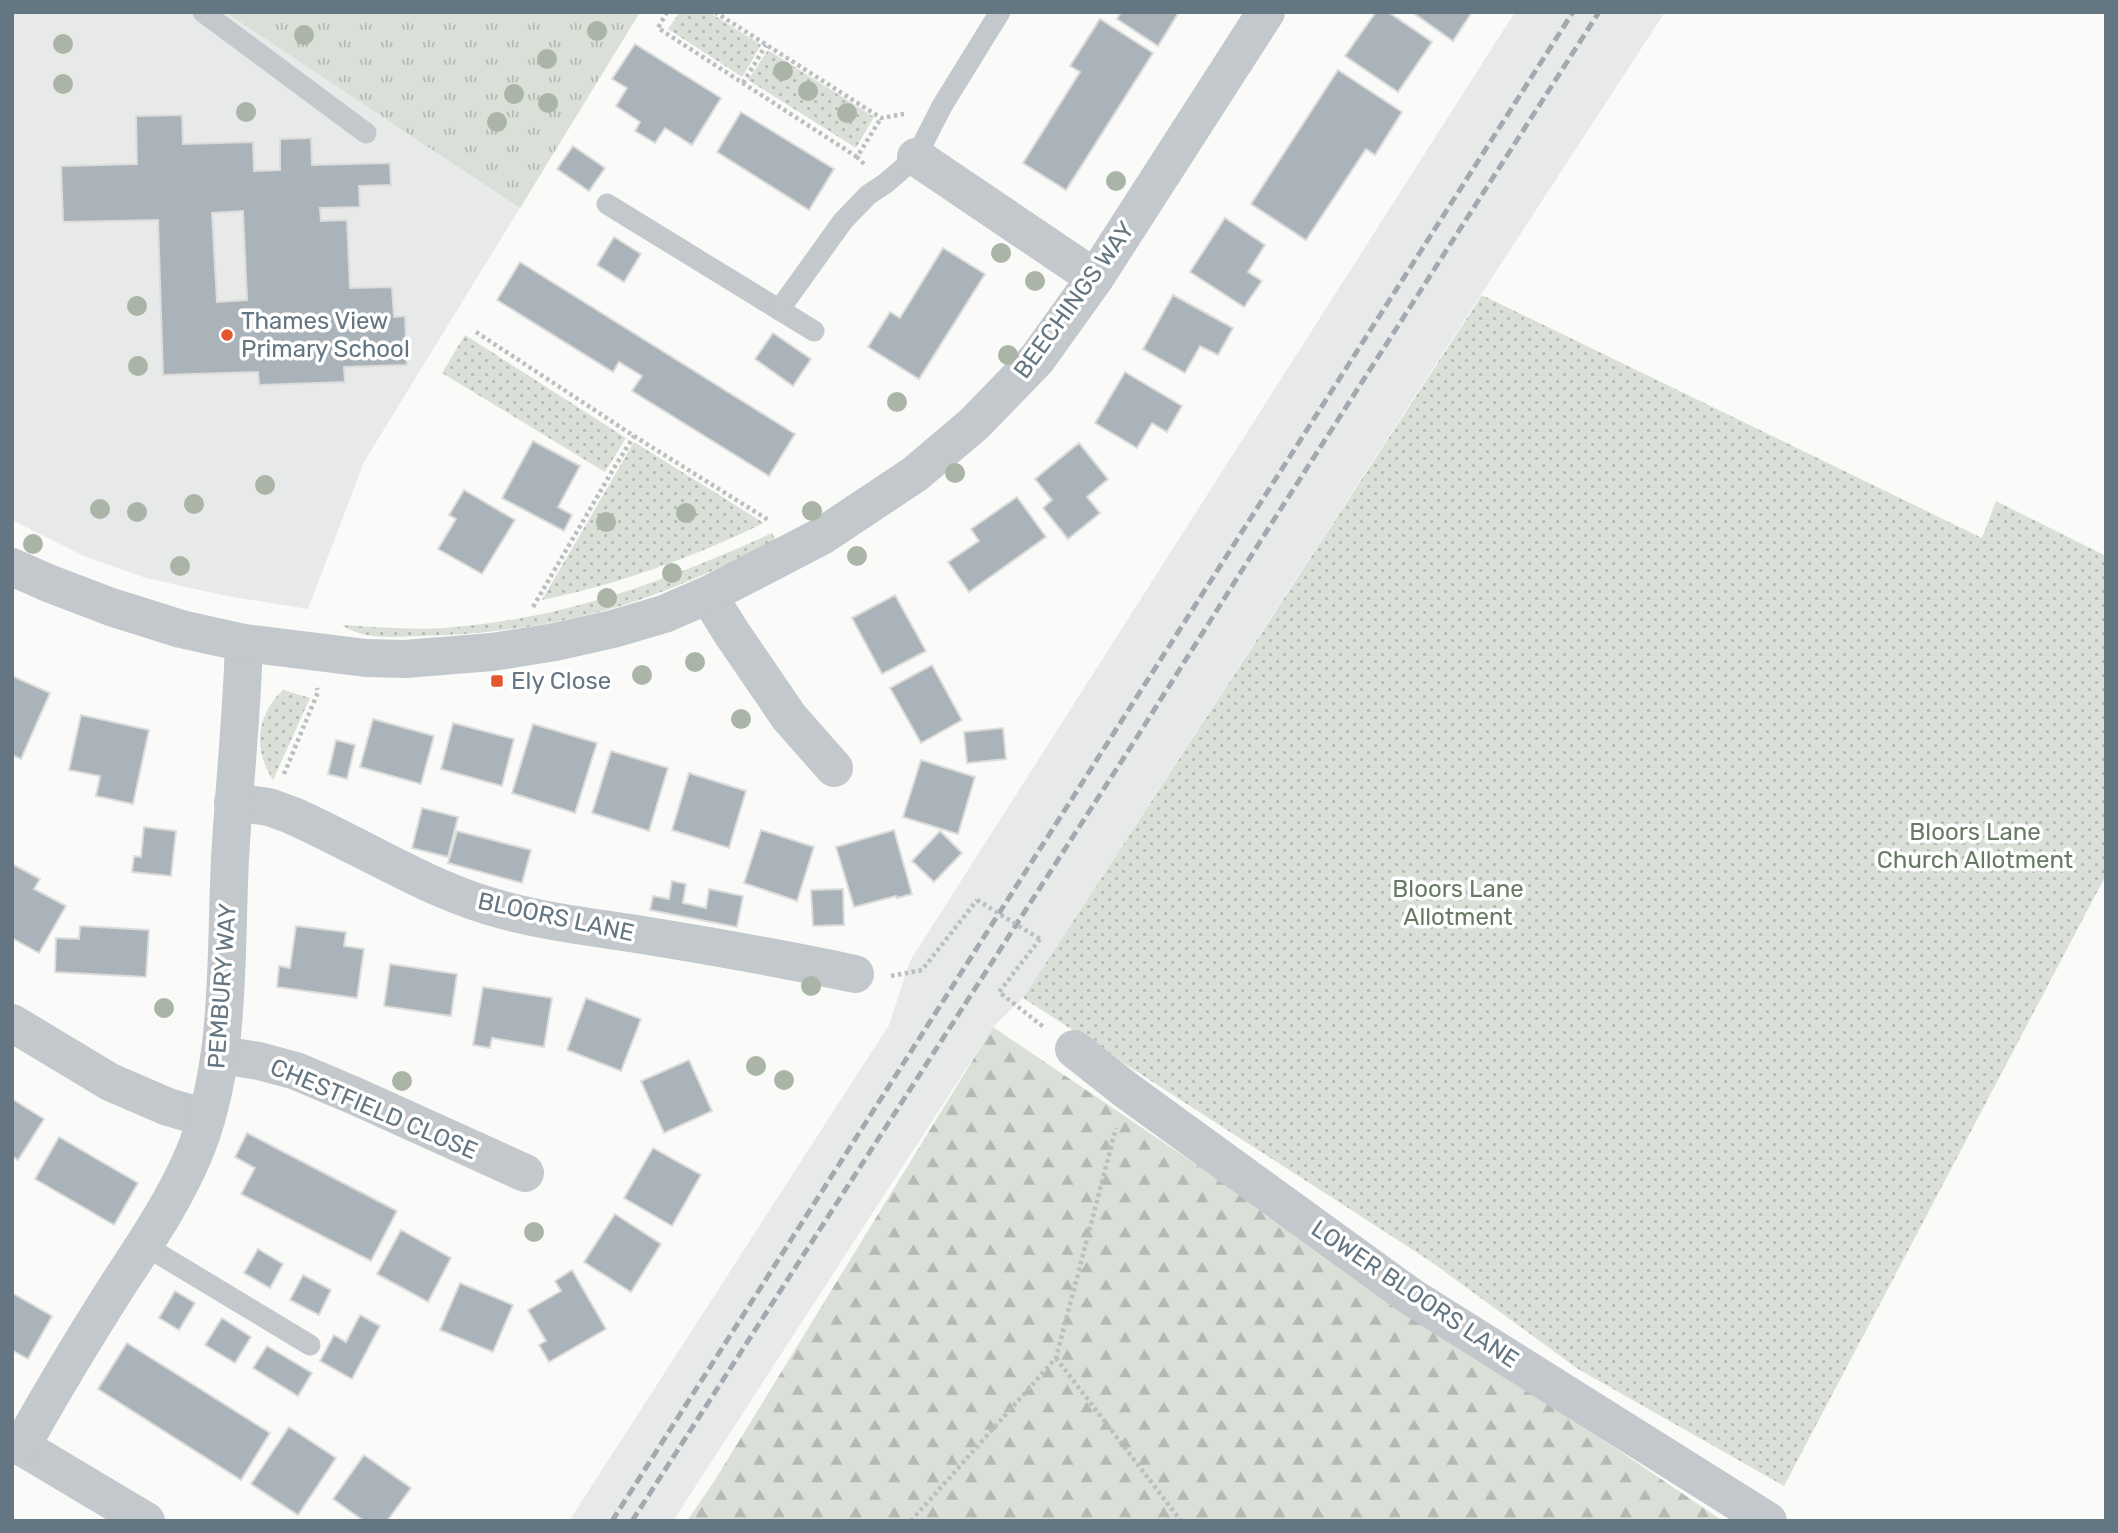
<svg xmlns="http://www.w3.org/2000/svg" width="2118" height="1533" font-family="Rubik,sans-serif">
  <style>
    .built { fill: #e8e9e9 }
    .grass { fill: url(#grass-dots) }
    .forest { fill: url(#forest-firs) }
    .park { fill: url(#park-tufts) }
    .building { fill: #aab3b9; stroke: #dcdcda; stroke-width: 2; fill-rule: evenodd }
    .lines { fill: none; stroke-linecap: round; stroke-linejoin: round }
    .path { stroke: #bbbfc2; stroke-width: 4.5; stroke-dasharray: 3.5 3.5; stroke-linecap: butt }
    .service { stroke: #c3c8cc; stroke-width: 21 }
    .minor { stroke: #c3c8cc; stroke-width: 38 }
    .tertiary { stroke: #c3c8cc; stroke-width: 38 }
    .rail { stroke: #a2aab0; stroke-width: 5; stroke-dasharray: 10 5; stroke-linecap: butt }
    .path-bridge { stroke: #bbbfc2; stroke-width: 4.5; stroke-dasharray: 3.5 3.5; stroke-linecap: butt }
    .tree { fill: #aab4a7 }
    .poi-dot { fill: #e4572e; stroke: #fff; stroke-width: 2.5 }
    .labels { text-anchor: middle; stroke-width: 7; stroke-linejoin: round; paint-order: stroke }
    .street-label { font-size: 24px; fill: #657683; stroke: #fff }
    .poi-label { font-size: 24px; fill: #657683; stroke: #fff; text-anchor: start }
    .park-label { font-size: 24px; fill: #687a64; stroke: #fff }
  </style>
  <defs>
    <pattern id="grass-dots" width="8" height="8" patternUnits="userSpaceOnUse" patternTransform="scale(1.75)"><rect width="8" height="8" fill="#dadfd7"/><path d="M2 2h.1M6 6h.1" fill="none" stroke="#b4b9b4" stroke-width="1.8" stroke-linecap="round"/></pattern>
    <pattern id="forest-firs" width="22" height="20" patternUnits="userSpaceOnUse" patternTransform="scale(1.75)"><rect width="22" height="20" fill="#dadfd7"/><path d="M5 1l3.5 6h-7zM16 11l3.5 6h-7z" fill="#b4b9b4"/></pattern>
    <pattern id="park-tufts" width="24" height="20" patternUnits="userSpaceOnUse" patternTransform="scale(1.75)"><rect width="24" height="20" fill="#dadfd7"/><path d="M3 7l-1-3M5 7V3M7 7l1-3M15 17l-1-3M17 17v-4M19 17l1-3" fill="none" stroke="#b4b9b4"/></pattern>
  </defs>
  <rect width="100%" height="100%" fill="#fafaf8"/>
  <g class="built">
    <path d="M12 12H640L364 462 308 609 227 596 146 578 84 556 12 520Z"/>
    <path d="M1515 12H1665L1023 998 993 1027 673 1521H569L889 1025 910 961Z"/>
  </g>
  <g class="grass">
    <path d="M680 12H709L761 45 742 77 668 29Z"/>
    <path d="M768 50 874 117 856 148 748 80Z"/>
    <path d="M1482 295 1982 538 1996 501 2106 556V875L1784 1486 1578 1369 1430 1261 1023 998Z"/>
    <path d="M465 335 626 438 605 472 442 373Z"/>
    <path d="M634 442 764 523C693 557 620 584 542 600Z"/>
    <path d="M772 533 776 541C731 563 686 584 639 600 573 623 490 635 419 636 394 637 363 640 342 625 376 627 410 630 444 628 560 620 667 581 772 533Z"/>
    <path d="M283 690 310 698 273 780C253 750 256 715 283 690Z"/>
  </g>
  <path class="forest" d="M993 1027 1723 1521H687L715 1480Z"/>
  <path class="park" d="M225 12H640L520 208Z"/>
  <g class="building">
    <path d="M1121 12H1179L1158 46 1117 19Z"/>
    <path d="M1376 12H1388L1432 42 1398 92 1345 56Z"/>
    <path d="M1412 12H1472L1453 41Z"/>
    <path d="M1100 19 1153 53 1066 190 1023 163 1080 72 1070 66Z"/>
    <path d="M635 44 721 98 692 145 665 128 655 143 635 131 640 122 616 106 627 88 612 79Z"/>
    <path d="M1338 70 1402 112 1375 155 1366 149 1306 240 1251 204Z"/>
    <path d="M741 112 834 169 809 210 717 152Z"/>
    <path d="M182 115 183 144 253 142 254 171 280 170V139L311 138 312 165 390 163 391 185 359 186 360 207 320 208 321 221 347 220 350 288 392 287 394 317 405 316 407 365 344 367 345 382 259 385 258 372 163 375 158 220 63 222 61 166 137 164 136 116ZM243 211 247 300 217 302 212 213Z"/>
    <path d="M573 146 605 168 589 191 557 169Z"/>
    <path d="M1225 218 1265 245 1248 272 1262 281 1244 307 1190 272Z"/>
    <path d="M614 237 641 254 624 282 597 265Z"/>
    <path d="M943 248 985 274 919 379 868 347 890 312 900 318Z"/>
    <path d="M520 262 795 434 769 476 632 391 642 376 619 362 613 372 497 300Z"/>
    <path d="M1173 295 1233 328 1218 355 1200 346 1185 373 1143 349Z"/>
    <path d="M773 333 811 359 793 386 755 359Z"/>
    <path d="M1125 372 1182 406 1167 432 1152 423 1137 448 1095 423Z"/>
    <path d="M533 441 580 466 558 507 572 515 564 531 502 498Z"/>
    <path d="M1079 443 1108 479 1087 497 1100 513 1068 539 1043 508 1052 500 1035 479Z"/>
    <path d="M464 490 515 520 482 574 438 549 456 519 449 515Z"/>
    <path d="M1017 497 1046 537 969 592 948 562 979 541 971 529Z"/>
    <path d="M895 595 926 651 882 674 852 618Z"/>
    <path d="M932 665 962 720 921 743 890 688Z"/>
    <path d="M12 676 50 693 21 759 12 755Z"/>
    <path d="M81 715 149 730 133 804 96 796 100 776 69 770Z"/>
    <path d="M373 719 434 736 421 784 360 767Z"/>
    <path d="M453 723 514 739 502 786 441 769Z"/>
    <path d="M533 724 597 743 575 813 512 793Z"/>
    <path d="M1003 728 1006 759 967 763 964 732Z"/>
    <path d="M336 740 355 745 347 779 328 774Z"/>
    <path d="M611 751 668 768 649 831 592 813Z"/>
    <path d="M921 760 975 777 958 834 903 817Z"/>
    <path d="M689 773 746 791 729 848 672 830Z"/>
    <path d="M422 808 458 817 448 857 412 848Z"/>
    <path d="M144 827 176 831 171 876 132 872 134 856 141 857Z"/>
    <path d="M761 830 814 847 797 901 744 883Z"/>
    <path d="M894 830 912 894 897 898 896 896 854 907 836 847Z"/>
    <path d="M457 831 531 850 522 883 448 863Z"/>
    <path d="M940 831 962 853 934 882 912 861Z"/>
    <path d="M12 864 40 879 34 889 66 906 39 953 12 938Z"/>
    <path d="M672 881 686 884 683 903 706 908 709 889 743 896 737 927 650 910 653 896 669 899Z"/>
    <path d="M843 889 844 925 813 926 811 890Z"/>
    <path d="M80 926 149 930 146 977 55 972 56 938 79 939Z"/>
    <path d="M296 926 346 932 344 946 364 949 357 998 277 987 279 966 290 968Z"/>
    <path d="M390 964 457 974 451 1016 384 1006Z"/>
    <path d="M483 987 552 998 544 1047 492 1038 490 1048 473 1045Z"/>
    <path d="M586 998 641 1019 621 1071 567 1050Z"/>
    <path d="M689 1060 712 1111 664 1133 641 1081Z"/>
    <path d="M12 1099 44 1119 18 1160 12 1156Z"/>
    <path d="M247 1133 397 1211 371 1261 241 1194 255 1168 235 1157Z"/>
    <path d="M59 1137 138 1183 114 1225 35 1179Z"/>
    <path d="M653 1148 701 1175 672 1226 624 1198Z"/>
    <path d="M615 1214 661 1244 631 1292 584 1262Z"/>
    <path d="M401 1230 451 1258 428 1302 377 1274Z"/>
    <path d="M258 1249 283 1264 270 1288 244 1273Z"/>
    <path d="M572 1270 606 1329 549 1362 539 1345 546 1341 528 1310 561 1291 555 1281Z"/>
    <path d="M303 1275 331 1290 319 1315 290 1300Z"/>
    <path d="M460 1283 513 1305 493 1352 440 1330Z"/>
    <path d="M175 1291 195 1303 179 1330 159 1318Z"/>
    <path d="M12 1293 52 1316 28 1359 12 1350Z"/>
    <path d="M360 1315 380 1326 352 1379 320 1361 334 1335 346 1342Z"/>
    <path d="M222 1318 251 1337 235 1363 205 1345Z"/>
    <path d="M127 1343 270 1433 241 1480 98 1389Z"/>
    <path d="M267 1346 312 1373 298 1396 253 1368Z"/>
    <path d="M289 1427 336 1458 298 1515 251 1484Z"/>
    <path d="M364 1455 411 1488 387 1521H364L333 1499Z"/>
  </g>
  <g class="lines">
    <g class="path">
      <path d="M667 12 658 28 857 157"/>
      <path d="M715 12 881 118 904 114"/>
      <path d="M743 83 766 45"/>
      <path d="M864 164 857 157 881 118"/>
      <path d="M476 332 634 436 770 521"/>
      <path d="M533 607 614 468 634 436"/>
      <path d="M284 774 318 692 317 688"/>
      <path d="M1040 939 999 992 1045 1028"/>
      <path d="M891 976 922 970 977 900"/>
      <path d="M1056 1358 1181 1521"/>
      <path d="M911 1521 1056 1358 1116 1128"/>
    </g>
    <g class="service">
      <path d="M203 12 366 133"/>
      <path d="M607 204 814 331"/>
      <path d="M779 310 843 221 868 195 886 183 916 157 942 106 1000 12"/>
      <path d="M144 1245 310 1345"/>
    </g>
    <g class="minor">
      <path d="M916 157 1095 278"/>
      <path d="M708 595 731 632 789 717 834 768"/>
      <path d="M233 802 269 807 291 815C357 844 420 885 489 906 535 920 583 926 630 933 705 945 780 958 855 974"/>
      <path d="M12 1023 110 1082 168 1107 206 1118"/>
      <path d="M1074 1049 1126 1090 1410 1296 1768 1521"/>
      <path d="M220 1055 259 1061 296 1071 355 1096 525 1173"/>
      <path d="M12 1441 146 1521"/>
      <path d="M21 1447C51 1393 83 1340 116 1288 144 1245 173 1203 193 1156 232 1065 225 956 230 859 234 787 242 715 244 643"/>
    </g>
    <path class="tertiary" d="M12 567 48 583 111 607 181 629 244 643 366 658 405 659 492 652 555 642 613 629 664 614 708 595 822 536 915 474 974 424 1037 359 1095 278 1266 12"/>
    <g class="rail">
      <path d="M612 1521 1573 12"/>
      <path d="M632 1521 1132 745 1275 518 1599 12"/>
    </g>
    <path class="path-bridge" d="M977 900 1040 939"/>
  </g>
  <g class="tree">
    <circle cx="597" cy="31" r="10"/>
    <circle cx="304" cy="35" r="10"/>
    <circle cx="63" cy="44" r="10"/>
    <circle cx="547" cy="59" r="10"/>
    <circle cx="783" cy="71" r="10"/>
    <circle cx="63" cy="84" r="10"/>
    <circle cx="808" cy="91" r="10"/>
    <circle cx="514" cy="94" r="10"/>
    <circle cx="548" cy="103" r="10"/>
    <circle cx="246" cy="112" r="10"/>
    <circle cx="847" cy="113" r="10"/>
    <circle cx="497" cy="122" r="10"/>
    <circle cx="1116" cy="181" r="10"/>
    <circle cx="1001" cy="253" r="10"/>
    <circle cx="1035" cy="281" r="10"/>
    <circle cx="137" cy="306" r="10"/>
    <circle cx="1008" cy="355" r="10"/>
    <circle cx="138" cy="366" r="10"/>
    <circle cx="897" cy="402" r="10"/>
    <circle cx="955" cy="473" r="10"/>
    <circle cx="265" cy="485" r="10"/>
    <circle cx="194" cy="504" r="10"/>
    <circle cx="100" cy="509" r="10"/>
    <circle cx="812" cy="511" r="10"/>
    <circle cx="137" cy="512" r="10"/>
    <circle cx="686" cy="513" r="10"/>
    <circle cx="606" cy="522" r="10"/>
    <circle cx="33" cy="544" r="10"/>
    <circle cx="857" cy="556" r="10"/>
    <circle cx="180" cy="566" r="10"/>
    <circle cx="672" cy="573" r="10"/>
    <circle cx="607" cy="598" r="10"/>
    <circle cx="695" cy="662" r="10"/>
    <circle cx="642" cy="675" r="10"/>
    <circle cx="741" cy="719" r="10"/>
    <circle cx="811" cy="986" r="10"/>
    <circle cx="164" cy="1008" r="10"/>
    <circle cx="756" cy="1066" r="10"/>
    <circle cx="784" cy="1080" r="10"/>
    <circle cx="402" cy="1081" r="10"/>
    <circle cx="534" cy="1232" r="10"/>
  </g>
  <g class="poi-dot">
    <circle cx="227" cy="335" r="7"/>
    <rect x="490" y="674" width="14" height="14" rx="3.5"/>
  </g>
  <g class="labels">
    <g class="street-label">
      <text transform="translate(1074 300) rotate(-54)" y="8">BEECHINGS WAY</text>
      <text transform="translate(556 917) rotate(12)" y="8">BLOORS LANE</text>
      <text transform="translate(222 986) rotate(-86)" y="8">PEMBURY WAY</text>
      <text transform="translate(374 1109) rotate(23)" y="8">CHESTFIELD CLOSE</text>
      <text transform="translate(1415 1294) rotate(34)" y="8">LOWER BLOORS LANE</text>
    </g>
    <g class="poi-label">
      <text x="241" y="329">Thames View<tspan x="241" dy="28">Primary School</tspan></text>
      <text x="511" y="689">Ely Close</text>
    </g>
    <g class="park-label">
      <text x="1975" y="840">Bloors Lane<tspan x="1975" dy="28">Church Allotment</tspan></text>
      <text x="1458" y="897">Bloors Lane<tspan x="1458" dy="28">Allotment</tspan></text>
    </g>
  </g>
  <rect width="2118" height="1533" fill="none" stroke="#657683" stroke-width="28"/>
</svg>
